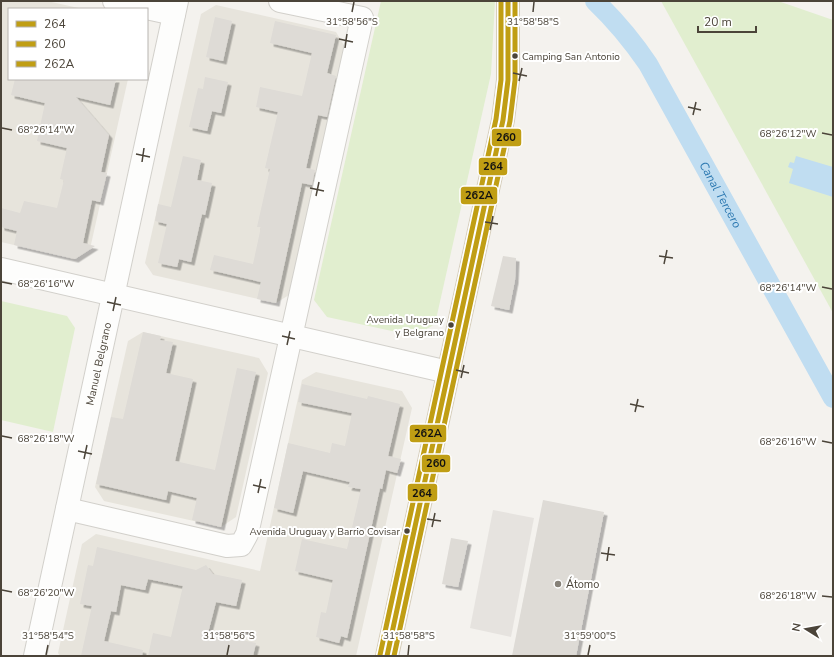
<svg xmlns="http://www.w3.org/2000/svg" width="834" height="657" font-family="'Nunito Sans',sans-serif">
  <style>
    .residential { fill: #e7e4dc }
    .green { fill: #e1eecf }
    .parking { fill: #e6e3df }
    .water { fill: #c0ddf1 }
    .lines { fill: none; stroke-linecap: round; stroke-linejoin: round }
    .canal { stroke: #c0ddf1; stroke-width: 20 }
    .building { fill: #dedbd6; filter: url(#shadow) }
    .minor-casing { stroke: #d2d0cb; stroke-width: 24 }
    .major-casing { stroke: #d6cebb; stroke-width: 24 }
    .minor { stroke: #fdfdfc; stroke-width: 22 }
    .major { stroke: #f2efe6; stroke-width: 22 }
    .bus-1-casing { stroke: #fff; stroke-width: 8 }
    .bus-2-casing { stroke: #fff; stroke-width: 8 }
    .bus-3-casing { stroke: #fff; stroke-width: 8 }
    .bus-1 { stroke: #c09e14; stroke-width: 5 }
    .bus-2 { stroke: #c09e14; stroke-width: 5 }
    .bus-3 { stroke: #c09e14; stroke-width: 5 }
    .ticks { fill: none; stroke: #4b4439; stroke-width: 1.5 }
    .bus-dot { fill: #4b4439; stroke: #fff; stroke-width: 1.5 }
    .poi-dot { fill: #868178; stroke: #fff; stroke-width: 1.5 }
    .labels { text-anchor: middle; stroke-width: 4; stroke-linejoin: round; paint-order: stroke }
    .bus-label { font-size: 10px; fill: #4b4439; stroke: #fff; text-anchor: end }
    .street-label { font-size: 11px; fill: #4b4439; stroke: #fff }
    .poi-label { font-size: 11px; fill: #4b4439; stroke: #fff; text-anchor: start }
    .water-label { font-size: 12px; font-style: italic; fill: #2e7ab2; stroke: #fff }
    .ticks-label { font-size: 10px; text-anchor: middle; fill: #4b4439; stroke: #fff; stroke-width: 4; stroke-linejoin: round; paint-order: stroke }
    .line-badge { stroke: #fff; stroke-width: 1.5 }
    .pale-badge-label { font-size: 11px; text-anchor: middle; font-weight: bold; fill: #111 }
  </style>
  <defs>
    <filter id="shadow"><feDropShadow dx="3.5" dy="3.5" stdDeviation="0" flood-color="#0004"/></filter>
  </defs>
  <rect width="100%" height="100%" fill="#f4f2ee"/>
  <g class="residential">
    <path d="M1 1H47L83 9H9V79H128L90 249 75 259 1 242Z"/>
    <path d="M216 5 336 32 345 47 289 295 276 303 153 275 145 263 201 14Z"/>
    <path d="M143 332 259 358 268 373 236 517 221 527 104 501 95 487 128 341Z"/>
    <path d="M316 372 402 391 412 408 356 656H60L58 653 82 544 96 534 260 571 302 380Z"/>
  </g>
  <g class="green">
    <path d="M381 1H495L491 74 435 324 415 336 327 317 314 300Z"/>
    <path d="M661 1H778L833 20V313Z"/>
    <path d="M1 301 67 316 75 328 53 432 1 420Z"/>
  </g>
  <path class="parking" d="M493 510 534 518 511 637 470 628Z"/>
  <path class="water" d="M796 156 833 167V197L789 183 793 169 788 167 790 162 794 163Z"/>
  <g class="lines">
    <path class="canal" id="s1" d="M595 1C617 22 631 39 648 64L833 398"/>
  </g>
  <g class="building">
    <path d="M215 17 232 21 223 61 206 57Z"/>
    <path d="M275 21 336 35 327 73 336 76 327 117 318 115 306 168 315 170 312 185 302 183 276 303 257 299 261 282 210 270 214 255 253 264 261 227H257L270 169 265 168 278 112 256 107 260 87 302 96 312 53 270 43Z"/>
    <path d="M205 77 228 82 221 113 212 111 207 131 189 127 198 88 203 89Z"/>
    <path d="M15 79H116L110 105 76 97 109 135 101 172 107 173 100 202 92 200 83 243 95 246 75 259 14 245 17 231 1 227V208L20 213 24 201 57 208 64 180 60 179 67 148 37 141 45 103 11 95Z"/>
    <path d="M183 156 201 160 197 180 212 183 205 215 202 214 191 262 179 259 177 267 158 263 167 224 155 221 158 204 171 207Z"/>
    <path d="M503 256 516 258 515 280 509 310 491 306Z"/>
    <path d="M143 332 161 336 160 340 173 342 166 373 193 379 175 461 215 470 237 368 256 372 221 527 192 520 197 498 168 491 166 500 96 484 111 417 123 419Z"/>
    <path d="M302 384 367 399 368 396 400 404 388 456 401 459 397 473 386 470 382 489 380 488 347 638 341 636 339 643 316 637 321 612 326 613 333 580 295 571 302 539 347 549 361 489 348 487 350 482 303 471 293 513 274 508 288 443 330 453 332 443 345 446 352 413 298 402Z"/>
    <path d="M543 500 604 512 576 656H512Z"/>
    <path d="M451 538 468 541 458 587 442 584Z"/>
    <path d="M97 547 196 570 206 565 213 574 242 580 236 606 216 602 208 633 256 643 253 656H148L153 633 171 637 183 586 148 579 145 590 121 585 116 612 111 611 104 641 143 650 142 656H81L92 606 80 604 88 565 93 566Z"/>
  </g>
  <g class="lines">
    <g class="minor-casing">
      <g id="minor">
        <path d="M114 1 174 14"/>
        <path d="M1 269 448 372"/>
        <path d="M67 509 227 546 241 545 247 534 362 18 280 1"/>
        <path id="s2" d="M35 656 177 1"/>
      </g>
    </g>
    <g class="major-casing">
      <path id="major" d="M387 656 503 120 508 80V1"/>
    </g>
    <use href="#minor" class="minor"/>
    <use href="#major" class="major"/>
    <g class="bus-1-casing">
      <path id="bus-1" d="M387 656 503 120 508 80V1"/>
    </g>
    <g class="bus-2-casing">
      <path id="bus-2" d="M394 656 510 121 515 80V1"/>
    </g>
    <g class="bus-3-casing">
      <path id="bus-3" d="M380 655 496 119 501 80V1"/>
    </g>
    <use href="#bus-1" class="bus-1"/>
    <use href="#bus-2" class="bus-2"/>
    <use href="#bus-3" class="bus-3"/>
  </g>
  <path class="ticks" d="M352 12 354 2M533 12 534 2M339 39 353 42M345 48 347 34M513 73 527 76M519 81 522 68M688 107 701 110M693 115 696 102M2 128 12 130M822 133 832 135M136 154 150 157M142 162 144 148M310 188 324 191M316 196 319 182M485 222 498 224M490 230 493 216M659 256 673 258M664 264 667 250M2 282 12 284M822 287 832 289M107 302 121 305M113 311 116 297M282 336 295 339M287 345 290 331M456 370 469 373M461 378 464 365M630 404 644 407M635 412 638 399M2 436 12 438M822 441 832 443M78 451 92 454M84 459 87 445M253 485 266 488M258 493 261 479M427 519 441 521M432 527 435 513M601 553 615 555M607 561 609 547M2 590 12 592M822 596 832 597M46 655 48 645M227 655 229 645M408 655 409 645M588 655 590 645"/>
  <g class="bus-dot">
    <circle cx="515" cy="56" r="3.5"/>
    <circle cx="451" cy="325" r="3.5"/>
    <circle cx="407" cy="531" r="3.5"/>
  </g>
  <circle class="poi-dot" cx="558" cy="584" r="4"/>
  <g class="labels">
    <g class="bus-label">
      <text x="522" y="60" text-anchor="start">Camping San Antonio</text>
      <text x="444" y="323">Avenida Uruguay<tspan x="444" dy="13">y Belgrano</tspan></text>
      <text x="400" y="535">Avenida Uruguay y Barrio Covisar</text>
    </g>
    <g class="street-label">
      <text dy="4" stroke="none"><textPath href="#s2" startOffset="299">Manuel Belgrano</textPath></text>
    </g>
    <g class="poi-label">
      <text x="566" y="588">Átomo</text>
    </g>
    <g class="water-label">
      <text dy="4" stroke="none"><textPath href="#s1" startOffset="232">Canal Tercero</textPath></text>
    </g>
  </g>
  <g class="ticks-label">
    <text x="352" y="25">31°58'56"S</text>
    <text x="533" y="25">31°58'58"S</text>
    <text x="46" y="133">68°26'14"W</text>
    <text x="788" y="137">68°26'12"W</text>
    <text x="46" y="287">68°26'16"W</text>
    <text x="788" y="291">68°26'14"W</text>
    <text x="46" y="442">68°26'18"W</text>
    <text x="788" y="445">68°26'16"W</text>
    <text x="46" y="596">68°26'20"W</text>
    <text x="788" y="599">68°26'18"W</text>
    <text x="48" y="639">31°58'54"S</text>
    <text x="229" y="639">31°58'56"S</text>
    <text x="409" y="639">31°58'58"S</text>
    <text x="590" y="639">31°59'00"S</text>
  </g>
  <g class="line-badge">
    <rect x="491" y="128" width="31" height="19" rx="4" fill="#c09e14"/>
    <rect x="478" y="157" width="30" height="19" rx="4" fill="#c09e14"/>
    <rect x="460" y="186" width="38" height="19" rx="4" fill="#c09e14"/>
    <rect x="409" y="424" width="38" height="19" rx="4" fill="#c09e14"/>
    <rect x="421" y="454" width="30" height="19" rx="4" fill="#c09e14"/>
    <rect x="407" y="483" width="31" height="19" rx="4" fill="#c09e14"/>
  </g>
  <g class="pale-badge-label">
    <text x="506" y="141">260</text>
    <text x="493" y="170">264</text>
    <text x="479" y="199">262A</text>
    <text x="428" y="437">262A</text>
    <text x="436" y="467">260</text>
    <text x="422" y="497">264</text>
  </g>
  <rect width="834" height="657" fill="none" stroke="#4b4439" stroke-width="4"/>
  <rect x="8" y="8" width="140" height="72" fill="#ffffff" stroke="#b7b4b0"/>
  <rect x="16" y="21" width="20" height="6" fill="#c09e14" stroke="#b7b4b0"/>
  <text x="44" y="28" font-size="12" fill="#4b4439">264</text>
  <rect x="16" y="41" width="20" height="6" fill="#c09e14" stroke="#b7b4b0"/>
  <text x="44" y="48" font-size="12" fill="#4b4439">260</text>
  <rect x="16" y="61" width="20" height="6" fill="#c09e14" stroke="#b7b4b0"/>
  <text x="44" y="68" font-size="12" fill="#4b4439">262A</text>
  <g transform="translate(806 629) rotate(281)" stroke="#ffffff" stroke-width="3" paint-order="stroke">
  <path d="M0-3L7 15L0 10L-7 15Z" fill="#4b4439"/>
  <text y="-6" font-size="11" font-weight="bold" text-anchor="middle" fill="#4b4439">N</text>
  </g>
  <path d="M698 26v6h58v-6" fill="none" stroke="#4b4439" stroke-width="2"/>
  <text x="704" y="26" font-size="12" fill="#4b4439" stroke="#ffffff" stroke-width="3" paint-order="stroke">20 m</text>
</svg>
